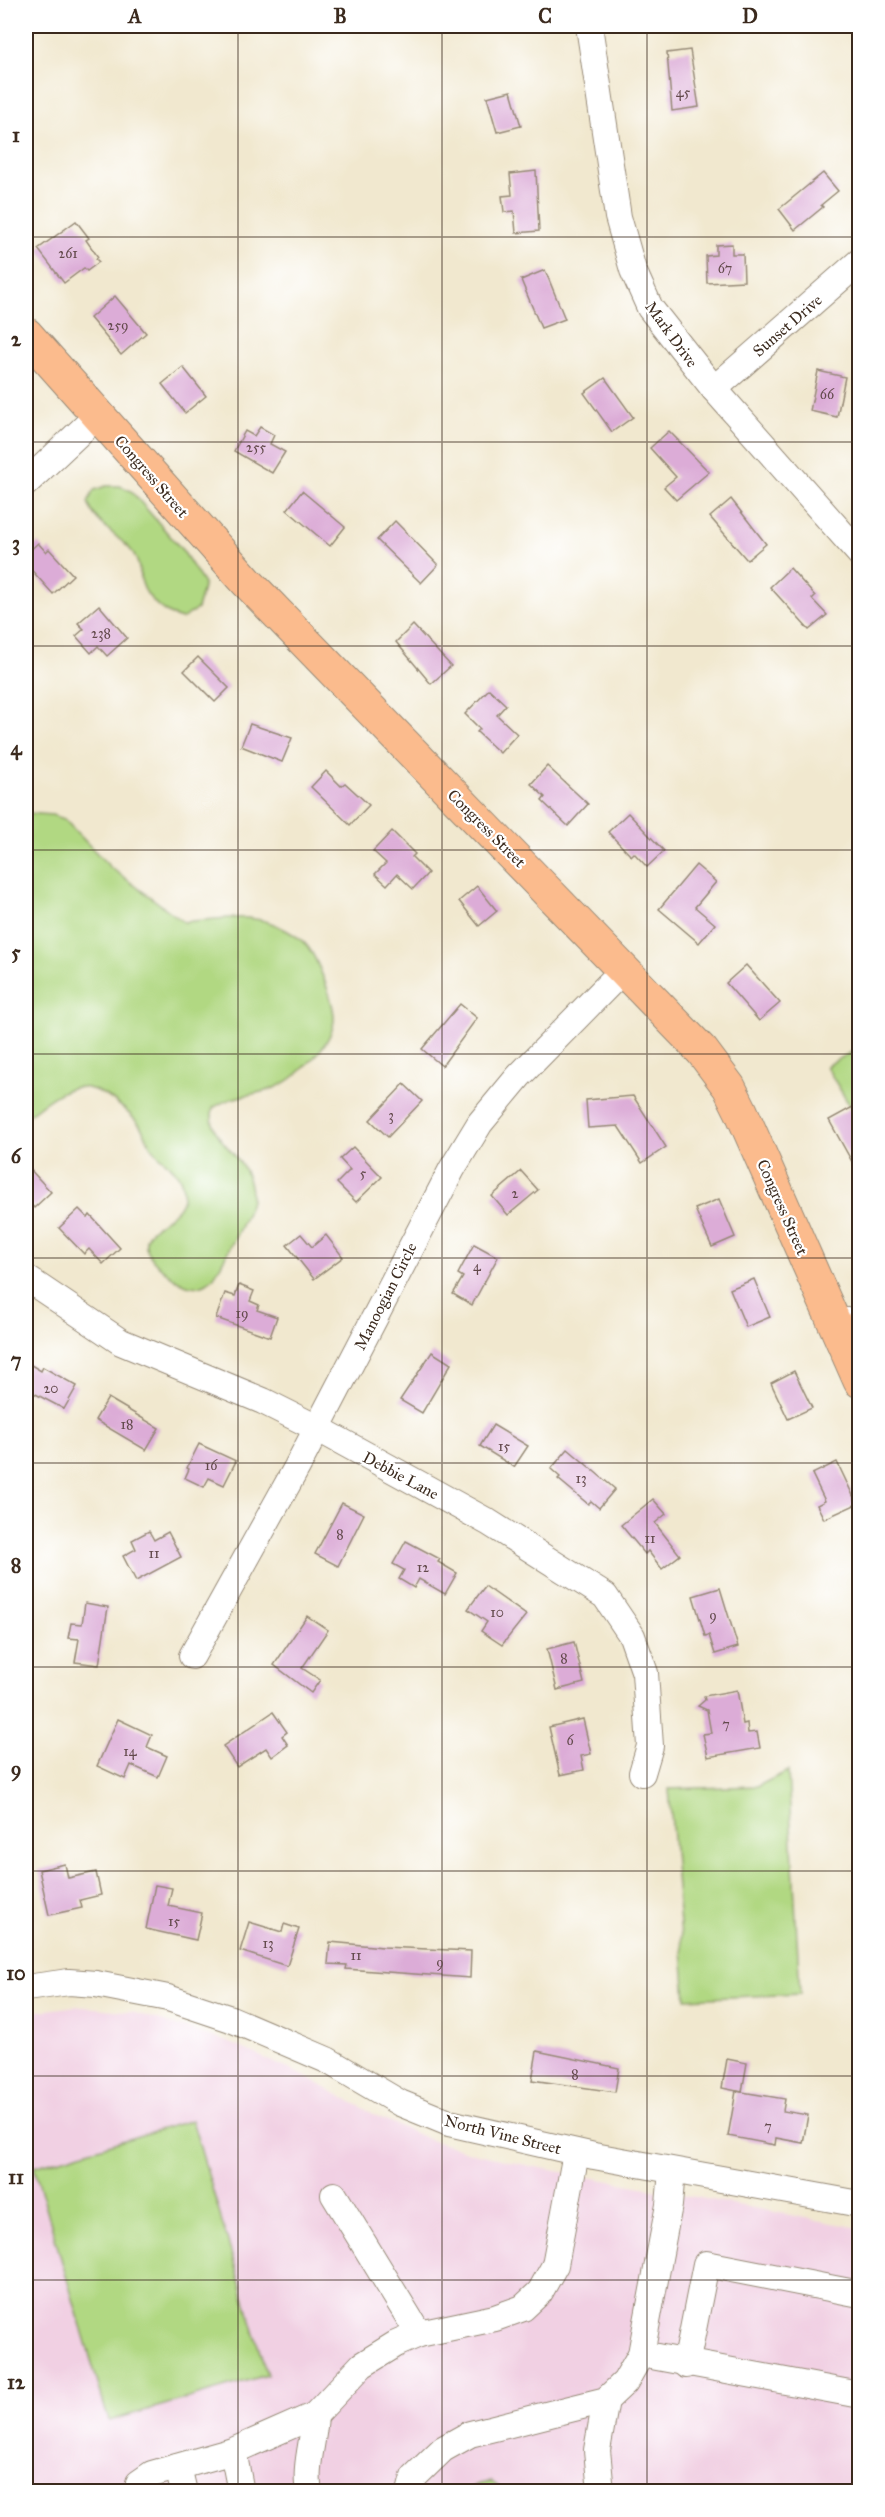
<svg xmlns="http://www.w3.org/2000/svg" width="885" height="2517" font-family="'IM FELL Great Primer',serif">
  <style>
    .built { fill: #f1d0e3 }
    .green { fill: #b1d882; stroke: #768150; stroke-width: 1.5 }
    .building { fill: #dcacd7 }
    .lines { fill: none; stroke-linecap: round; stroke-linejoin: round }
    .minor-casing { stroke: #968976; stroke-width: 28 }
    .major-casing { stroke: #968976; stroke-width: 35 }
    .minor { stroke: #fff; stroke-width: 26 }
    .major { stroke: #fbbb8d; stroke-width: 33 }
    .grid { fill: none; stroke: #3b2a1e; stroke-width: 1.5; stroke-opacity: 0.55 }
    .labels { text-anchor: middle; stroke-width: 4.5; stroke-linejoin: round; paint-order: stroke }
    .number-label { font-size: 14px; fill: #634a4c }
    .street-label { font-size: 16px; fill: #3b2a1e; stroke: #fff }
    .neatline { fill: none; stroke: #3b2a1e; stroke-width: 2 }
    .grid-label { font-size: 20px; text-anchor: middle; font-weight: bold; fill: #3b2a1e }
  </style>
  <rect width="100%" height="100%" fill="#fff"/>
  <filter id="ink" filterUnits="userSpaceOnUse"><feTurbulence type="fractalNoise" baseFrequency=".0167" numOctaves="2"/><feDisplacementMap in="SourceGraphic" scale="12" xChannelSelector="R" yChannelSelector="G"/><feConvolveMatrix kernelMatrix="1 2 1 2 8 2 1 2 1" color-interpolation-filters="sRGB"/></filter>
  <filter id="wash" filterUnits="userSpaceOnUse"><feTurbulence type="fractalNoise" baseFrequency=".008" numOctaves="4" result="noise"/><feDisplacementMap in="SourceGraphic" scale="24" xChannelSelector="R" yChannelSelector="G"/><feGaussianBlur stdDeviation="1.35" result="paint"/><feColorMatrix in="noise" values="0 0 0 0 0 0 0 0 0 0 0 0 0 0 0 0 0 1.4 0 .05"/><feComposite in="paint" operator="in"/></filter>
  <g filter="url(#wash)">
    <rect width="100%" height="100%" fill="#f1e8cf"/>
    <path class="built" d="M76 2006 132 2012 228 2042 302 2075 379 2117 430 2140 474 2153 525 2165 859 2228V2491H26V2013Z"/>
    <g class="green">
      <path d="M106 486H120L131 491 183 551 204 584 197 609 182 619C166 615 147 600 142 583 139 571 139 559 130 549 115 533 94 523 88 502L94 490Z"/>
      <path d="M26 813 52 815 64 819 110 867 184 922C209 920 236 915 261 920 275 923 300 936 308 947 318 960 335 1004 334 1020 333 1040 311 1062 296 1075 266 1100 240 1089 213 1108 204 1143 253 1153 251 1199 251 1210 226 1255 219 1268 213 1281 202 1290 187 1285 174 1280 152 1263 147 1250 137 1222 188 1221 183 1189 179 1167 165 1164 154 1150 147 1142 145 1131 138 1123 124 1107 95 1082 72 1088 55 1093 39 1107 26 1117Z"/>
      <path d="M859 1048V1103L851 1108 826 1066Z"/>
      <path d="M788 1771 800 1994 686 1999 669 1789 758 1786Z"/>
      <path d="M192 2120 267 2375 109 2421 34 2167Z"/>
      <path d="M492 2482 504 2491H464L479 2484Z"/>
    </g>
    <g id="blocks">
      <g class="building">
        <path d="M690 50 699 107 672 111 667 53Z"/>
        <path d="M511 91 521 126 497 132 487 97Z"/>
        <path d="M536 171 539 231 516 233 514 211 504 212 502 196 512 195 510 174Z"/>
        <path d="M823 173 838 191 821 205 823 207 795 230 779 209Z"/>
        <path d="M76 221 89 238 86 240 98 257 96 259 99 262 87 271 84 268 64 283 38 249Z"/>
        <path d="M732 244V254H743L744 281 707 283 706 256 716 255V245Z"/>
        <path d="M545 270 565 319 541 328 521 280Z"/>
        <path d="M115 296 146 333 121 355 90 318Z"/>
        <path d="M183 367 206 396 185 413 162 384Z"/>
        <path d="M818 371 845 377 837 417 810 411Z"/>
        <path d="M605 378 633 417 612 432 584 393Z"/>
        <path d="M260 427 274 435 270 444 285 452 272 473 234 451 245 431 254 436Z"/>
        <path d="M669 431 709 472 676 500 664 487 676 477 650 448Z"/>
        <path d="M302 491 345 527 330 546 287 510Z"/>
        <path d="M731 499 766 544 747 560 710 517Z"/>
        <path d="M395 521 438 565 421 583 377 540Z"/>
        <path d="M38 543 46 552 49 549 73 575 53 594 26 564V554Z"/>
        <path d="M790 568 815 596 812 599 827 615 809 630 770 587Z"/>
        <path d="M99 605 127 638 107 656 98 646 91 653 76 636 84 629 78 623Z"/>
        <path d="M413 625 451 666 431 684 396 642Z"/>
        <path d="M198 657 229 688 215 702 184 671Z"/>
        <path d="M489 689 506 705 497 715 517 734 500 753 477 732 480 729 465 714Z"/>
        <path d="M250 724 292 738 282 762 241 746Z"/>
        <path d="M547 766 588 804 568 826 542 801 545 797 531 784Z"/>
        <path d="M326 771 341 786 345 783 369 805 350 825 311 787Z"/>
        <path d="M628 813 664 851 647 867 634 853 631 856 608 832Z"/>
        <path d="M392 831 415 854 412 857 428 873 413 889 397 874 387 885 375 874 386 863 373 851Z"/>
        <path d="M696 865 716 882 695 907 715 924 699 943 659 909Z"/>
        <path d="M477 886 497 911 479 926 459 901Z"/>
        <path d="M746 965 780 1003 759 1021 726 983Z"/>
        <path d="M460 1004 477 1018 442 1066 422 1049Z"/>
        <path d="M404 1084 422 1101 388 1137 370 1120Z"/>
        <path d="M633 1096 666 1147 642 1163 618 1126 588 1128 586 1100Z"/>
        <path d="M860 1103V1176L829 1120Z"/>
        <path d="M353 1147 382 1177 356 1202 337 1183 350 1170 340 1159Z"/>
        <path d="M26 1165 51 1192 34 1208 26 1199Z"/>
        <path d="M521 1171 538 1190 508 1215 492 1196Z"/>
        <path d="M719 1199 735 1237 712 1247 695 1209Z"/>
        <path d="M79 1209 88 1218 90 1215 120 1248 103 1264 89 1249 84 1254 59 1228Z"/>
        <path d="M301 1234 312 1247 326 1235 343 1257 314 1279 287 1245Z"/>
        <path d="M474 1244 498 1257 472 1305 453 1294 463 1277 458 1274Z"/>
        <path d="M754 1279 770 1317 746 1327 730 1289Z"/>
        <path d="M239 1285 254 1291 250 1301 259 1305 257 1310 277 1317 270 1337 216 1318 225 1293 235 1296Z"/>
        <path d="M432 1352 451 1364 422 1413 400 1400Z"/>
        <path d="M26 1362 41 1371 43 1367 77 1386 64 1409 26 1389Z"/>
        <path d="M794 1371 812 1408 788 1419 771 1383Z"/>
        <path d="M108 1398 159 1428 146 1450 95 1420Z"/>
        <path d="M493 1425 528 1446 514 1467 480 1446Z"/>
        <path d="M199 1444 236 1461 224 1485 209 1478 204 1487 185 1478 189 1469 187 1468Z"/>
        <path d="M568 1449 615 1489 599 1508 591 1501 588 1504 558 1479 560 1477 551 1469Z"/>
        <path d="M837 1462 857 1504 824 1519 817 1505 825 1501 812 1474Z"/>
        <path d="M653 1499 666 1514 655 1523 680 1555 662 1569 648 1551 645 1554 621 1525Z"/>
        <path d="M342 1503 364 1514 338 1566 315 1554Z"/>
        <path d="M149 1531 154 1540 168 1532 181 1557 136 1581 123 1556 136 1549 132 1540Z"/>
        <path d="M406 1541 440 1559 438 1562 457 1573 445 1594 419 1579 414 1588 399 1579 404 1570 393 1564Z"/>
        <path d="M485 1586 526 1615 502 1645 481 1631 487 1622 468 1609Z"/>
        <path d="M720 1588 738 1647 715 1654 709 1635 705 1636 693 1596Z"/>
        <path d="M85 1603 108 1607 99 1665 75 1662 79 1639 68 1638 71 1623 82 1624Z"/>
        <path d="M307 1616 328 1630 302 1668 320 1680 311 1693 274 1665Z"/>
        <path d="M574 1642 584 1683 557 1690 547 1649Z"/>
        <path d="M737 1690 743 1724 747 1723 748 1733 757 1732 760 1748 708 1757 703 1734 711 1733 707 1710 698 1706 705 1700 704 1696Z"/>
        <path d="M273 1712 287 1732 282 1736 288 1745 272 1757 266 1748 237 1767 223 1746Z"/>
        <path d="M118 1719 152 1735 147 1747 167 1756 158 1777 131 1765 125 1779 97 1766Z"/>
        <path d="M583 1719 591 1754 581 1756 584 1770 560 1775 549 1727Z"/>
        <path d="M65 1864 68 1878 96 1872 101 1895 80 1900 82 1908 49 1915 39 1870Z"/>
        <path d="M155 1885 172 1888 168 1906 202 1913 196 1940 146 1929Z"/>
        <path d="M249 1922 282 1932 284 1924 299 1929 287 1966 240 1951Z"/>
        <path d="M330 1942 383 1947 471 1951 470 1978 346 1969 347 1965 328 1964Z"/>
        <path d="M537 2051 619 2068 615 2092 532 2080Z"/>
        <path d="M727 2059 747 2063 742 2092 722 2088Z"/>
        <path d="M736 2091 785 2099 783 2111 808 2115 803 2143 776 2138 775 2145 728 2136Z"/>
      </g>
    </g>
  </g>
  <g filter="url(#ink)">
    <use href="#blocks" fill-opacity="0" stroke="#968976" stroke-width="1.5"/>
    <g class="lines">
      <g class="minor-casing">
        <g id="minor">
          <path d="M589 26 618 217 633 270 650 308 714 389 860 554"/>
          <path d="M714 389 860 261"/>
          <path d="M26 483 98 415"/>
          <path d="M26 1278 121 1342 263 1401 317 1428 488 1522 605 1596 632 1636 645 1673 650 1746 642 1773"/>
          <path d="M834 1321H860"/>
          <path d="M192 1656 297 1467 452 1169 480 1123 519 1076 624 969"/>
          <path d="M26 1988 69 1982 96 1984 168 1998 231 2019 327 2060 400 2103 449 2123 594 2156 860 2204"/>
          <path d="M334 2195 419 2334"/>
          <path d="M641 2354 860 2395"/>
          <path d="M686 2365 706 2264 860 2294"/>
          <path d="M233 2451 241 2492"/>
          <path d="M178 2467 184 2492"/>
          <path d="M138 2492 139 2483 152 2474 233 2451 315 2415 362 2365 396 2344 419 2334 495 2318 523 2308 540 2292 555 2265 576 2153"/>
          <path d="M309 2492C304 2466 314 2441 315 2415"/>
          <path d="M410 2492 414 2477 443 2449 470 2434 606 2400 625 2382 641 2354 669 2205 672 2171"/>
          <path d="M601 2492 597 2450 606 2400"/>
        </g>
      </g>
      <g class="major-casing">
        <path id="major" d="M26 334 247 582 702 1051 729 1087 741 1111 860 1381"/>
      </g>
      <use href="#minor" class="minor"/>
      <use href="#major" class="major"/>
    </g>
  </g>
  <path class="grid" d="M238 26V2492M442 26V2492M647 26V2492M26 237H860M26 442H860M26 646H860M26 850H860M26 1054H860M26 1258H860M26 1463H860M26 1667H860M26 1871H860M26 2076H860M26 2280H860"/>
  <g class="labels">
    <g class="number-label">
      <text x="683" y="97">45</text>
      <text x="68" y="258">261</text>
      <text x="725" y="273">67</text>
      <text x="118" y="330">259</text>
      <text x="827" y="399">66</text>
      <text x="256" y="452">255</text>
      <text x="101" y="638">238</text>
      <text x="391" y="1120">3</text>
      <text x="363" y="1178">5</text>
      <text x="515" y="1198">2</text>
      <text x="477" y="1271">4</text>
      <text x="242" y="1318">19</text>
      <text x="51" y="1393">20</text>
      <text x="127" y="1429">18</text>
      <text x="504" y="1451">15</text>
      <text x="211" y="1470">16</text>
      <text x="581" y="1483">13</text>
      <text x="340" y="1539">8</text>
      <text x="650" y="1543">11</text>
      <text x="154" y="1558">11</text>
      <text x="423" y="1572">12</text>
      <text x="497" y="1617">10</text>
      <text x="713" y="1620">9</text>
      <text x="564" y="1663">8</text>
      <text x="726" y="1729">7</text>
      <text x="570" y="1745">6</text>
      <text x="130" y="1756">14</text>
      <text x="174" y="1926">15</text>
      <text x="268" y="1948">13</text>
      <text x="356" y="1960">11</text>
      <text x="440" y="1967">9</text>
      <text x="575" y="2079">8</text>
      <text x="768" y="2131">7</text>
    </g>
    <g class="street-label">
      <text transform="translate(787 325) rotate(-41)" y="6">Sunset Drive</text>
      <text transform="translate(672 334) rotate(54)" y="6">Mark Drive</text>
      <text transform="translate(152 476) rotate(49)" y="6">Congress Street</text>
      <text transform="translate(487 828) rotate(45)" y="6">Congress Street</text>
      <text transform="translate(783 1207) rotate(66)" y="6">Congress Street</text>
      <text transform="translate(385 1296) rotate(-63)" y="6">Manoogian Circle</text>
      <text transform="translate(401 1475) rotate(28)" y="6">Debbie Lane</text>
      <text transform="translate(503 2134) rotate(14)" y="6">North Vine Street</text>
    </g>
  </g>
  <rect width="885" height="2517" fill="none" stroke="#fff" stroke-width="66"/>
  <rect x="33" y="33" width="819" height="2451" class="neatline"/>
  <g class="grid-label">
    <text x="135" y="23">A</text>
    <text x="340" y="23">B</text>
    <text x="545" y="23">C</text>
    <text x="750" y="23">D</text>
    <text x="16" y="142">1</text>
    <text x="16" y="346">2</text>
    <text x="16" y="550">3</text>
    <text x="16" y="755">4</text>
    <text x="16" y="959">5</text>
    <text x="16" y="1163">6</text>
    <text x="16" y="1367">7</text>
    <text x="16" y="1572">8</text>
    <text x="16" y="1776">9</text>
    <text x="16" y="1980">10</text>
    <text x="16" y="2184">11</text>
    <text x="16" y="2389">12</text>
  </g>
</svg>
